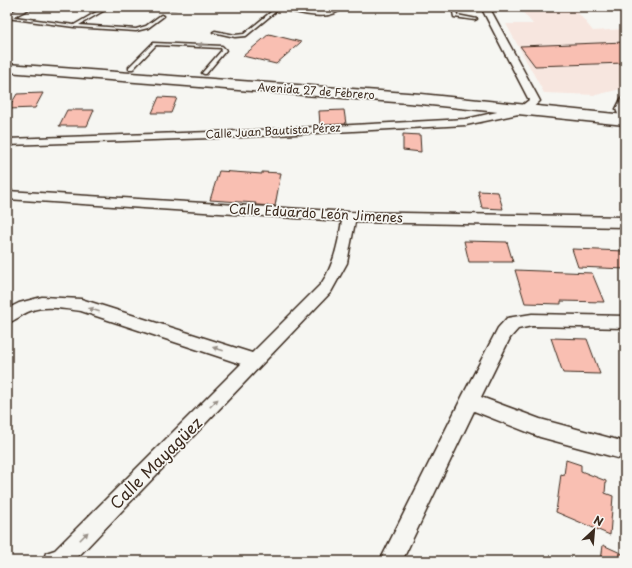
<svg xmlns="http://www.w3.org/2000/svg" width="632" height="568" font-family="'Playpen Sans',sans-serif">
  <style>
    .built { fill: #f7e6df }
    .building { fill: #f9bfb2; stroke: #3b2a1e }
    .lines { fill: none; stroke-linecap: round; stroke-linejoin: round }
    .service-casing { stroke: #3b2a1e; stroke-width: 3 }
    .minor-casing { stroke: #3b2a1e; stroke-width: 3 }
    .tertiary-casing { stroke: #3b2a1e; stroke-width: 3 }
    .primary-casing { stroke: #3b2a1e; stroke-width: 3 }
    .service { fill: #f6f6f2; fill-rule: evenodd }
    .minor { fill: #f6f6f2; fill-rule: evenodd }
    .tertiary { fill: #f6f6f2; fill-rule: evenodd }
    .primary { fill: #f6f6f2; fill-rule: evenodd }
    .oneway { fill: #989088 }
    .labels { text-anchor: middle; stroke-width: 3.5; stroke-linejoin: round; paint-order: stroke }
    .far-street-label { font-size: 11px; fill: #3b2a1e; stroke: #f6f6f2 }
    .street-label { font-size: 13px; fill: #3b2a1e; stroke: #f6f6f2 }
    .near-street-label { font-size: 16px; fill: #3b2a1e; stroke: #f6f6f2 }
  </style>
  <rect width="100%" height="100%" fill="#f6f6f2"/>
  <filter id="ink" filterUnits="userSpaceOnUse"><feTurbulence type="fractalNoise" baseFrequency=".025" numOctaves="2"/><feDisplacementMap in="SourceGraphic" scale="8" xChannelSelector="R" yChannelSelector="G"/><feConvolveMatrix kernelMatrix="1 2 1 2 8 2 1 2 1" color-interpolation-filters="sRGB"/></filter>
  <g filter="url(#ink)">
    <path class="built" d="M575 9 593 31 625 29V88L596 95 544 93 506 24H533L521 10Z"/>
    <g class="building">
      <path d="M269 34 301 42 276 64 243 56Z"/>
      <path d="M625 42V63L535 66 520 46Z"/>
      <path d="M43 93 35 108 8 109 17 94Z"/>
      <path d="M159 97 177 98 171 113H152Z"/>
      <path d="M67 110H94L87 126H59Z"/>
      <path d="M344 110 346 124 320 125 319 111Z"/>
      <path d="M403 134 420 135 421 152 403 150Z"/>
      <path d="M219 171 262 174V172L281 173 275 206 255 205 256 203 210 200Z"/>
      <path d="M478 191 498 192 503 209 482 208Z"/>
      <path d="M464 241 507 242 513 262H469Z"/>
      <path d="M572 249 625 251V269L578 267Z"/>
      <path d="M515 270 592 273 604 302 561 301V304L525 303Z"/>
      <path d="M551 338 587 339 600 374 563 373Z"/>
      <path d="M566 460 581 465V471L606 481 605 493 613 496 610 535 556 512 561 474 564 475Z"/>
      <path d="M603 545 625 555V561H601Z"/>
    </g>
    <g class="lines">
      <g class="service-casing">
        <g id="service">
          <path d="M105 7H110L79 25 136 29 146 26 161 15 164 16 148 28 136 31 74 27 7 18V16L74 25Z"/>
          <path d="M163 7H179C175 9 167 9 163 7Z"/>
          <path d="M277 7H281L246 36 235 37 213 32 215 31 235 35 244 34Z"/>
          <path d="M452 7H456L457 15 477 19 475 20 454 17Z"/>
          <path d="M153 43 222 46 226 50 206 74H204L202 73 222 50 221 48 156 45 133 69H129V67Z"/>
        </g>
      </g>
      <g class="minor-casing">
        <g id="minor">
          <path d="M22 7H33L7 20V14Z"/>
          <path d="M281 7C294 7 306 10 319 10 328 11 335 7 344 7 329 23 300 13 282 9Z"/>
          <path d="M481 7H489L540 101 528 112 466 125 240 137 7 145V139L240 131 466 119 520 107 529 100Z"/>
          <path d="M7 191 349 212 625 217V227L355 222 347 263 331 292 74 561H43L46 553 55 550 241 364 81 311C65 309 45 305 30 311 22 314 15 321 7 323V309L19 303 42 297 81 299 252 353 321 284C334 265 338 244 342 221L7 199Z"/>
          <path d="M532 314 625 316V328L532 326 518 329 510 338 481 397 540 419 625 442V460L540 437 474 411 402 561H380L463 395 498 328 507 318Z"/>
        </g>
      </g>
      <g class="tertiary-casing">
        <path id="tertiary" d="M625 98V120L620 119 616 109 621 99Z"/>
      </g>
      <g class="primary-casing">
        <path id="primary" d="M7 64 421 94 625 115V125L421 104 7 72Z"/>
      </g>
      <use href="#service" class="service"/>
      <use href="#minor" class="minor"/>
      <use href="#tertiary" class="tertiary"/>
      <use href="#primary" class="primary"/>
    </g>
    <defs><path id="oneway-solid" d="M-6-.8H1V-3.2L6.5 0L1 3.2V.8H-6Z"/></defs>
    <g class="oneway">
      <use href="#oneway-solid" transform="translate(203 45) rotate(-177)"/>
      <use href="#oneway-solid" transform="translate(94 310) rotate(-162)"/>
      <use href="#oneway-solid" transform="translate(218 349) rotate(-162)"/>
      <use href="#oneway-solid" transform="translate(214 403) rotate(-45)"/>
      <use href="#oneway-solid" transform="translate(84 536) rotate(-45)"/>
    </g>
  </g>
  <g class="labels">
    <g class="far-street-label">
      <text transform="translate(316 91) rotate(4)" y="4">Avenida 27 de Febrero</text>
      <text transform="translate(273 131) rotate(-3)" y="4">Calle Juan Bautista Pérez</text>
    </g>
    <g class="street-label">
      <text transform="translate(316 213) rotate(3)" y="5">Calle Eduardo León Jimenes</text>
    </g>
    <g class="near-street-label">
      <text transform="translate(156 463) rotate(-45)" y="6">Calle Mayagüez</text>
    </g>
  </g>
  <rect width="632" height="568" fill="none" stroke="#f6f6f2" stroke-width="24"/>
  <rect x="12" y="12" width="608" height="544" fill="none" stroke="#3b2a1e" stroke-width="1.5" filter="url(#ink)"/>
  <g transform="translate(594 530) rotate(26)" stroke="#f6f6f2" stroke-width="3" paint-order="stroke">
  <path d="M0-3L7 15L0 10L-7 15Z" fill="#3b2a1e"/>
  <text y="-6" font-size="11" font-weight="bold" text-anchor="middle" fill="#3b2a1e">N</text>
  </g>
</svg>
